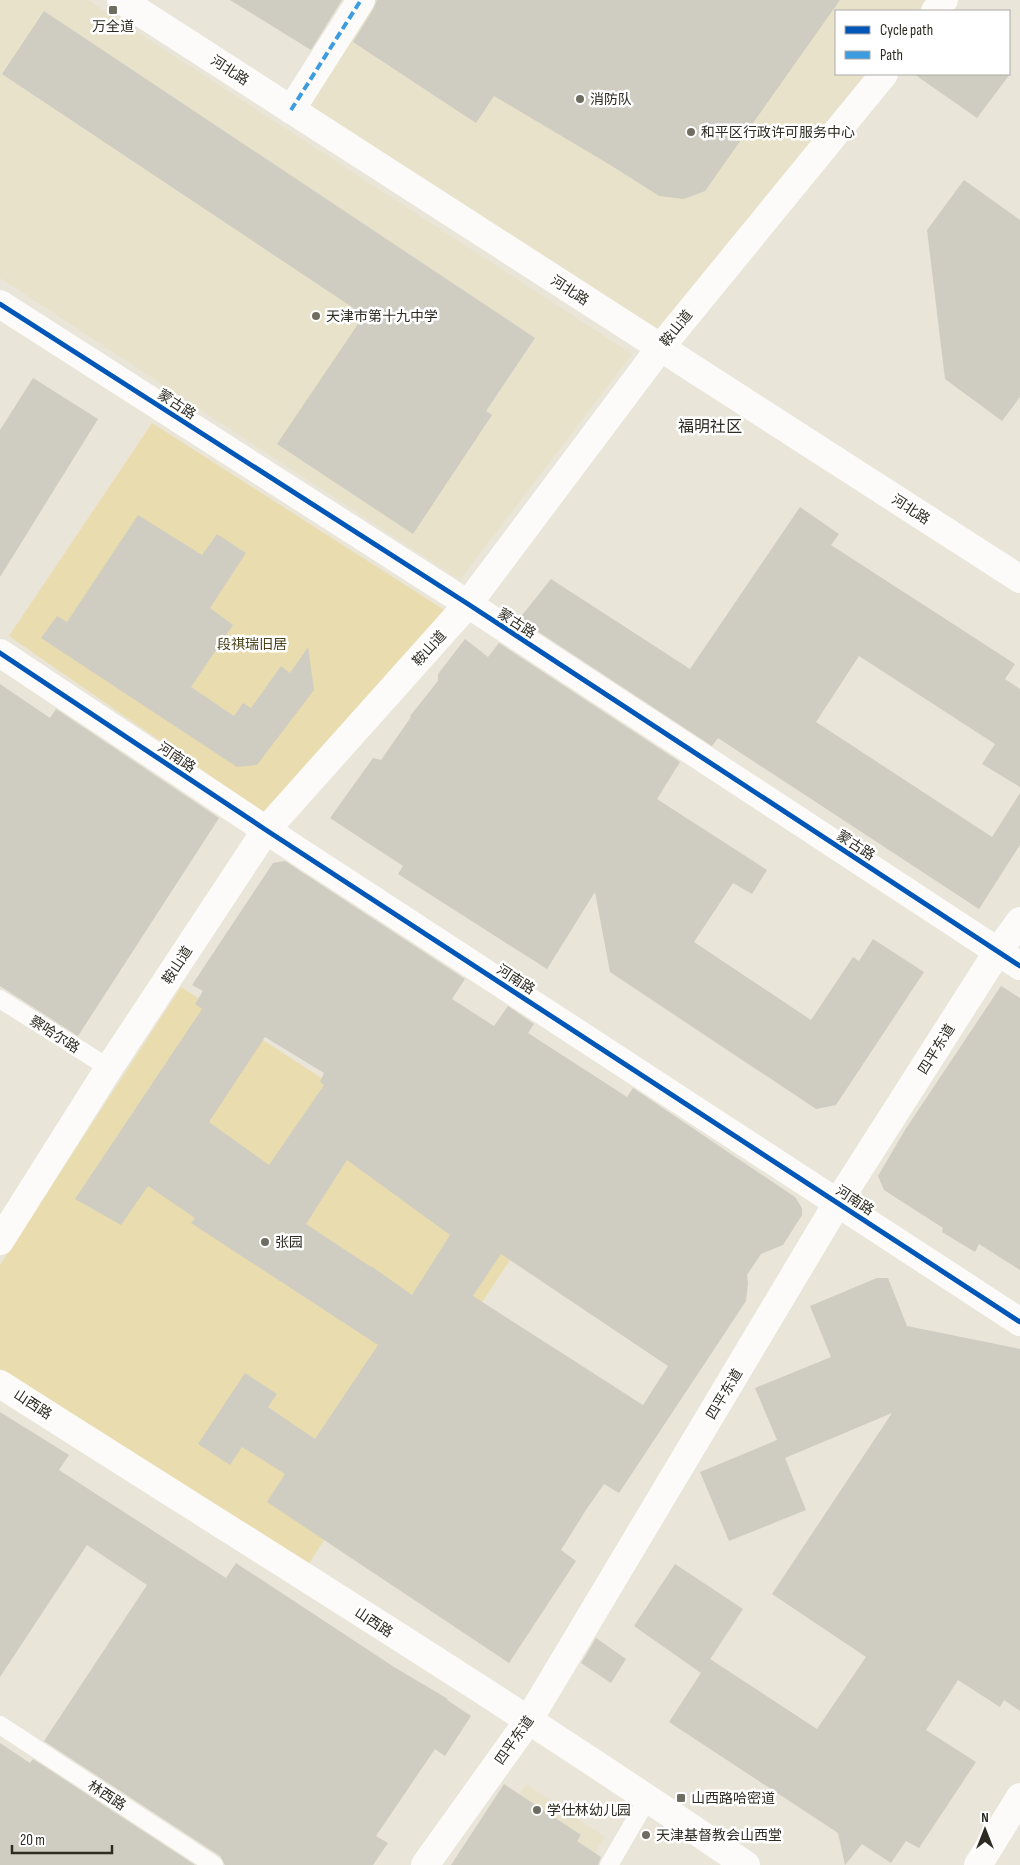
<svg xmlns="http://www.w3.org/2000/svg" width="1020" height="1865" font-family="'Sofia Sans Condensed','Noto Sans SC',sans-serif">
  <style>
    .built { fill: #e8e2cb }
    .green { fill: #e9ddaf }
    .building { fill: #cfccc2; fill-rule: evenodd }
    .lines { fill: none; stroke-linecap: round; stroke-linejoin: round }
    .service { stroke: #fcfbf9; stroke-width: 18 }
    .minor { stroke: #fcfbf9; stroke-width: 28 }
    .tertiary { stroke: #fcfbf9; stroke-width: 28 }
    .secondary { stroke: #fcfbf9; stroke-width: 28 }
    .quiet { stroke: #3d9ce0; stroke-width: 4; stroke-dasharray: 8 4; stroke-linecap: butt }
    .cycleway-casing { stroke: #fff; stroke-width: 8 }
    .cycleway { stroke: #0057b8; stroke-width: 5 }
    .poi-dot { fill: #6f6c62; stroke: #fff; stroke-width: 2 }
    .labels { text-anchor: middle; stroke-width: 5; stroke-linejoin: round; paint-order: stroke }
    .poi-label { font-size: 14px; fill: #2d2b22; stroke: #fff; text-anchor: start }
    .street-label { font-size: 14px; fill: #2d2b22; stroke: #fff }
    .park-label { font-size: 14px; fill: #4b411a; stroke: #fff }
    .quarter-label { font-size: 16px; fill: #2d2b22; stroke: #fff }
  </style>
  <rect width="100%" height="100%" fill="#e9e5d8"/>
  <g class="built">
    <path d="M0 0H88L632 354 460 580 0 278Z"/>
    <path d="M350 0H927L918 11H836V74H867L652 336 283 107Z"/>
    <path d="M526 1784 605 1837 587 1865H470Z"/>
  </g>
  <g class="green">
    <path d="M152 423 449 613 277 822 9 636Z"/>
    <path d="M181 987 538 1218 307 1566 0 1369V1265Z"/>
  </g>
  <g class="building">
    <path d="M230 0H342L311 50Z"/>
    <path d="M377 0H840L705 191 684 199 659 196 612 166 494 96 476 123 353 42 374 8Z"/>
    <path d="M44 11 535 338 486 411 492 415 413 534 277 444 364 315 2 74Z"/>
    <path d="M914 74H1010L977 118Z"/>
    <path d="M964 180 1020 220V397L1002 421 945 379 927 230Z"/>
    <path d="M33 378 98 419 0 577V430Z"/>
    <path d="M800 507 839 534 831 545 1015 664 1005 679 1020 689V787L982 764 995 744 859 656 816 722 992 837 1020 793V845L979 909 718 738 712 746 519 619 551 579 690 669Z"/>
    <path d="M138 515 202 555 217 534 246 553 210 608 233 625 191 687 234 716 243 703 251 708 281 666 290 673 308 647 314 690 257 765 237 767 41 638 57 616 67 622Z"/>
    <path d="M465 639 488 657 499 643 680 762 657 799 767 870 752 894 733 883 694 942 811 1020 853 957 859 961 873 939 924 972 836 1105 816 1109 610 972 595 892 547 969 398 874 403 866 330 818 373 758 381 760 411 717 410 716 438 681V674Z"/>
    <path d="M0 684 50 718 56 709 219 818 78 1036 0 986Z"/>
    <path d="M285 861 465 979 452 999 494 1026 508 1006 534 1024 528 1033 627 1097 633 1088 795 1197 802 1208V1215L783 1245 761 1254 747 1275 748 1283 746 1301 619 1493 604 1484 586 1510 561 1550 576 1561 509 1663 267 1502 285 1474 242 1447 230 1465 198 1444 245 1373 277 1394 268 1407 315 1439 378 1345 191 1223 195 1218 148 1186 121 1225 75 1199 202 1009 195 1004 203 991 192 985 273 863ZM265 1037 324 1073 320 1082 324 1085 269 1165 209 1122ZM347 1160 450 1235 412 1295 371 1266V1267L306 1224ZM501 1254 668 1366 643 1405 473 1296Z"/>
    <path d="M1001 986 1020 998V1270L979 1244 975 1252 942 1232 943 1228 884 1190 878 1176 905 1130Z"/>
    <path d="M877 1278H888L907 1326 1020 1349V1711L1004 1700 1000 1707 958 1680 926 1730 976 1762 919 1848 906 1841 891 1863 862 1844 845 1865 838 1833 669 1722 710 1659 817 1729 866 1657 772 1594 892 1413 785 1458 806 1510 729 1541 700 1472 777 1440 755 1388 831 1357 810 1306Z"/>
    <path d="M0 1412 69 1455 59 1470 226 1578 236 1563 394 1667 448 1699 447 1700 471 1716 445 1756 435 1749 376 1836 388 1843 373 1865H225L220 1856 44 1741 147 1585 87 1545 0 1677Z"/>
    <path d="M675 1564 743 1609 701 1673 634 1626Z"/>
    <path d="M596 1638 626 1659 611 1683 581 1663Z"/>
    <path d="M0 1743 30 1763 33 1759 195 1865H0Z"/>
    <path d="M504 1784 581 1835 577 1841 601 1857 598 1865H451Z"/>
  </g>
  <g class="lines">
    <g class="service">
      <path d="M0 999 109 1068"/>
      <path d="M0 1725 214 1865"/>
      <path d="M609 1865 648 1798"/>
    </g>
    <g class="minor">
      <path d="M291 110 361 0"/>
      <path d="M0 304 468 604 1020 966"/>
      <path d="M425 1865 528 1721 838 1202 998 951 1020 921"/>
    </g>
    <g class="tertiary">
      <path d="M121 0 1020 579"/>
      <path d="M0 653 266 830 1020 1322"/>
      <path d="M0 1384C249 1543 502 1698 746 1865"/>
      <path d="M978 1865 1020 1797"/>
    </g>
    <g class="secondary">
      <path d="M935 11 944 0"/>
      <path d="M0 1241 109 1068 266 830 468 604 660 348 884 74"/>
    </g>
    <path class="quiet" d="M291 110 361 0"/>
    <g class="cycleway-casing">
      <g id="cycleway">
        <path d="M0 304 468 604 1020 966"/>
        <path d="M0 653 266 830 1020 1322"/>
      </g>
    </g>
    <use href="#cycleway" class="cycleway"/>
  </g>
  <g class="poi-dot">
    <rect x="108" y="5" width="10" height="10" rx="2.5"/>
    <circle cx="580" cy="99" r="5"/>
    <circle cx="691" cy="132" r="5"/>
    <circle cx="316" cy="316" r="5"/>
    <circle cx="265" cy="1242" r="5"/>
    <rect x="676" y="1793" width="10" height="10" rx="2.5"/>
    <circle cx="537" cy="1810" r="5"/>
    <circle cx="646" cy="1835" r="5"/>
  </g>
  <g class="labels">
    <g class="poi-label">
      <text x="113" y="31" text-anchor="middle">万全道</text>
      <text x="590" y="104">消防队</text>
      <text x="701" y="137">和平区行政许可服务中心</text>
      <text x="326" y="321">天津市第十九中学</text>
      <text x="275" y="1247">张园</text>
      <text x="691" y="1803">山西路哈密道</text>
      <text x="547" y="1815">学仕林幼儿园</text>
      <text x="656" y="1840">天津基督教会山西堂</text>
    </g>
    <g class="street-label">
      <text transform="translate(230 70) rotate(33)" y="5">河北路</text>
      <text transform="translate(570 290) rotate(33)" y="5">河北路</text>
      <text transform="translate(676 328) rotate(-51)" y="5">鞍山道</text>
      <text transform="translate(177 404) rotate(33)" y="5">蒙古路</text>
      <text transform="translate(911 509) rotate(33)" y="5">河北路</text>
      <text transform="translate(517 623) rotate(33)" y="5">蒙古路</text>
      <text transform="translate(429 648) rotate(-48)" y="5">鞍山道</text>
      <text transform="translate(177 757) rotate(34)" y="5">河南路</text>
      <text transform="translate(856 845) rotate(33)" y="5">蒙古路</text>
      <text transform="translate(177 965) rotate(-57)" y="5">鞍山道</text>
      <text transform="translate(516 979) rotate(33)" y="5">河南路</text>
      <text transform="translate(55 1034) rotate(33)" y="5">察哈尔路</text>
      <text transform="translate(936 1049) rotate(-58)" y="5">四平东道</text>
      <text transform="translate(855 1200) rotate(33)" y="5">河南路</text>
      <text transform="translate(724 1394) rotate(-59)" y="5">四平东道</text>
      <text transform="translate(33 1404) rotate(33)" y="5">山西路</text>
      <text transform="translate(374 1622) rotate(33)" y="5">山西路</text>
      <text transform="translate(514 1740) rotate(-55)" y="5">四平东道</text>
      <text transform="translate(107 1795) rotate(33)" y="5">林西路</text>
    </g>
    <g class="park-label">
      <text x="252" y="649">段祺瑞旧居</text>
    </g>
    <g class="quarter-label">
      <text x="710" y="432">福明社区</text>
    </g>
  </g>
  <rect x="835" y="10" width="175" height="65" fill="#ffffff" stroke="#abaaa7"/>
  <rect x="845" y="26" width="25" height="8" fill="#0057b8" stroke="#abaaa7"/>
  <text x="880" y="35" font-size="15" fill="#2d2b22">Cycle path</text>
  <rect x="845" y="51" width="25" height="8" fill="#3d9ce0" stroke="#abaaa7"/>
  <text x="880" y="60" font-size="15" fill="#2d2b22">Path</text>
  <g transform="translate(985 1830)" stroke="#ffffff" stroke-width="4" paint-order="stroke">
  <path d="M0-4L9 19L0 12L-9 19Z" fill="#2d2b22"/>
  <text y="-8" font-size="14" font-weight="bold" text-anchor="middle" fill="#2d2b22">N</text>
  </g>
  <path d="M12 1845v8h100v-8" fill="none" stroke="#2d2b22" stroke-width="2.5"/>
  <text x="20" y="1845" font-size="15" fill="#2d2b22" stroke="#ffffff" stroke-width="4" paint-order="stroke">20 m</text>
</svg>
